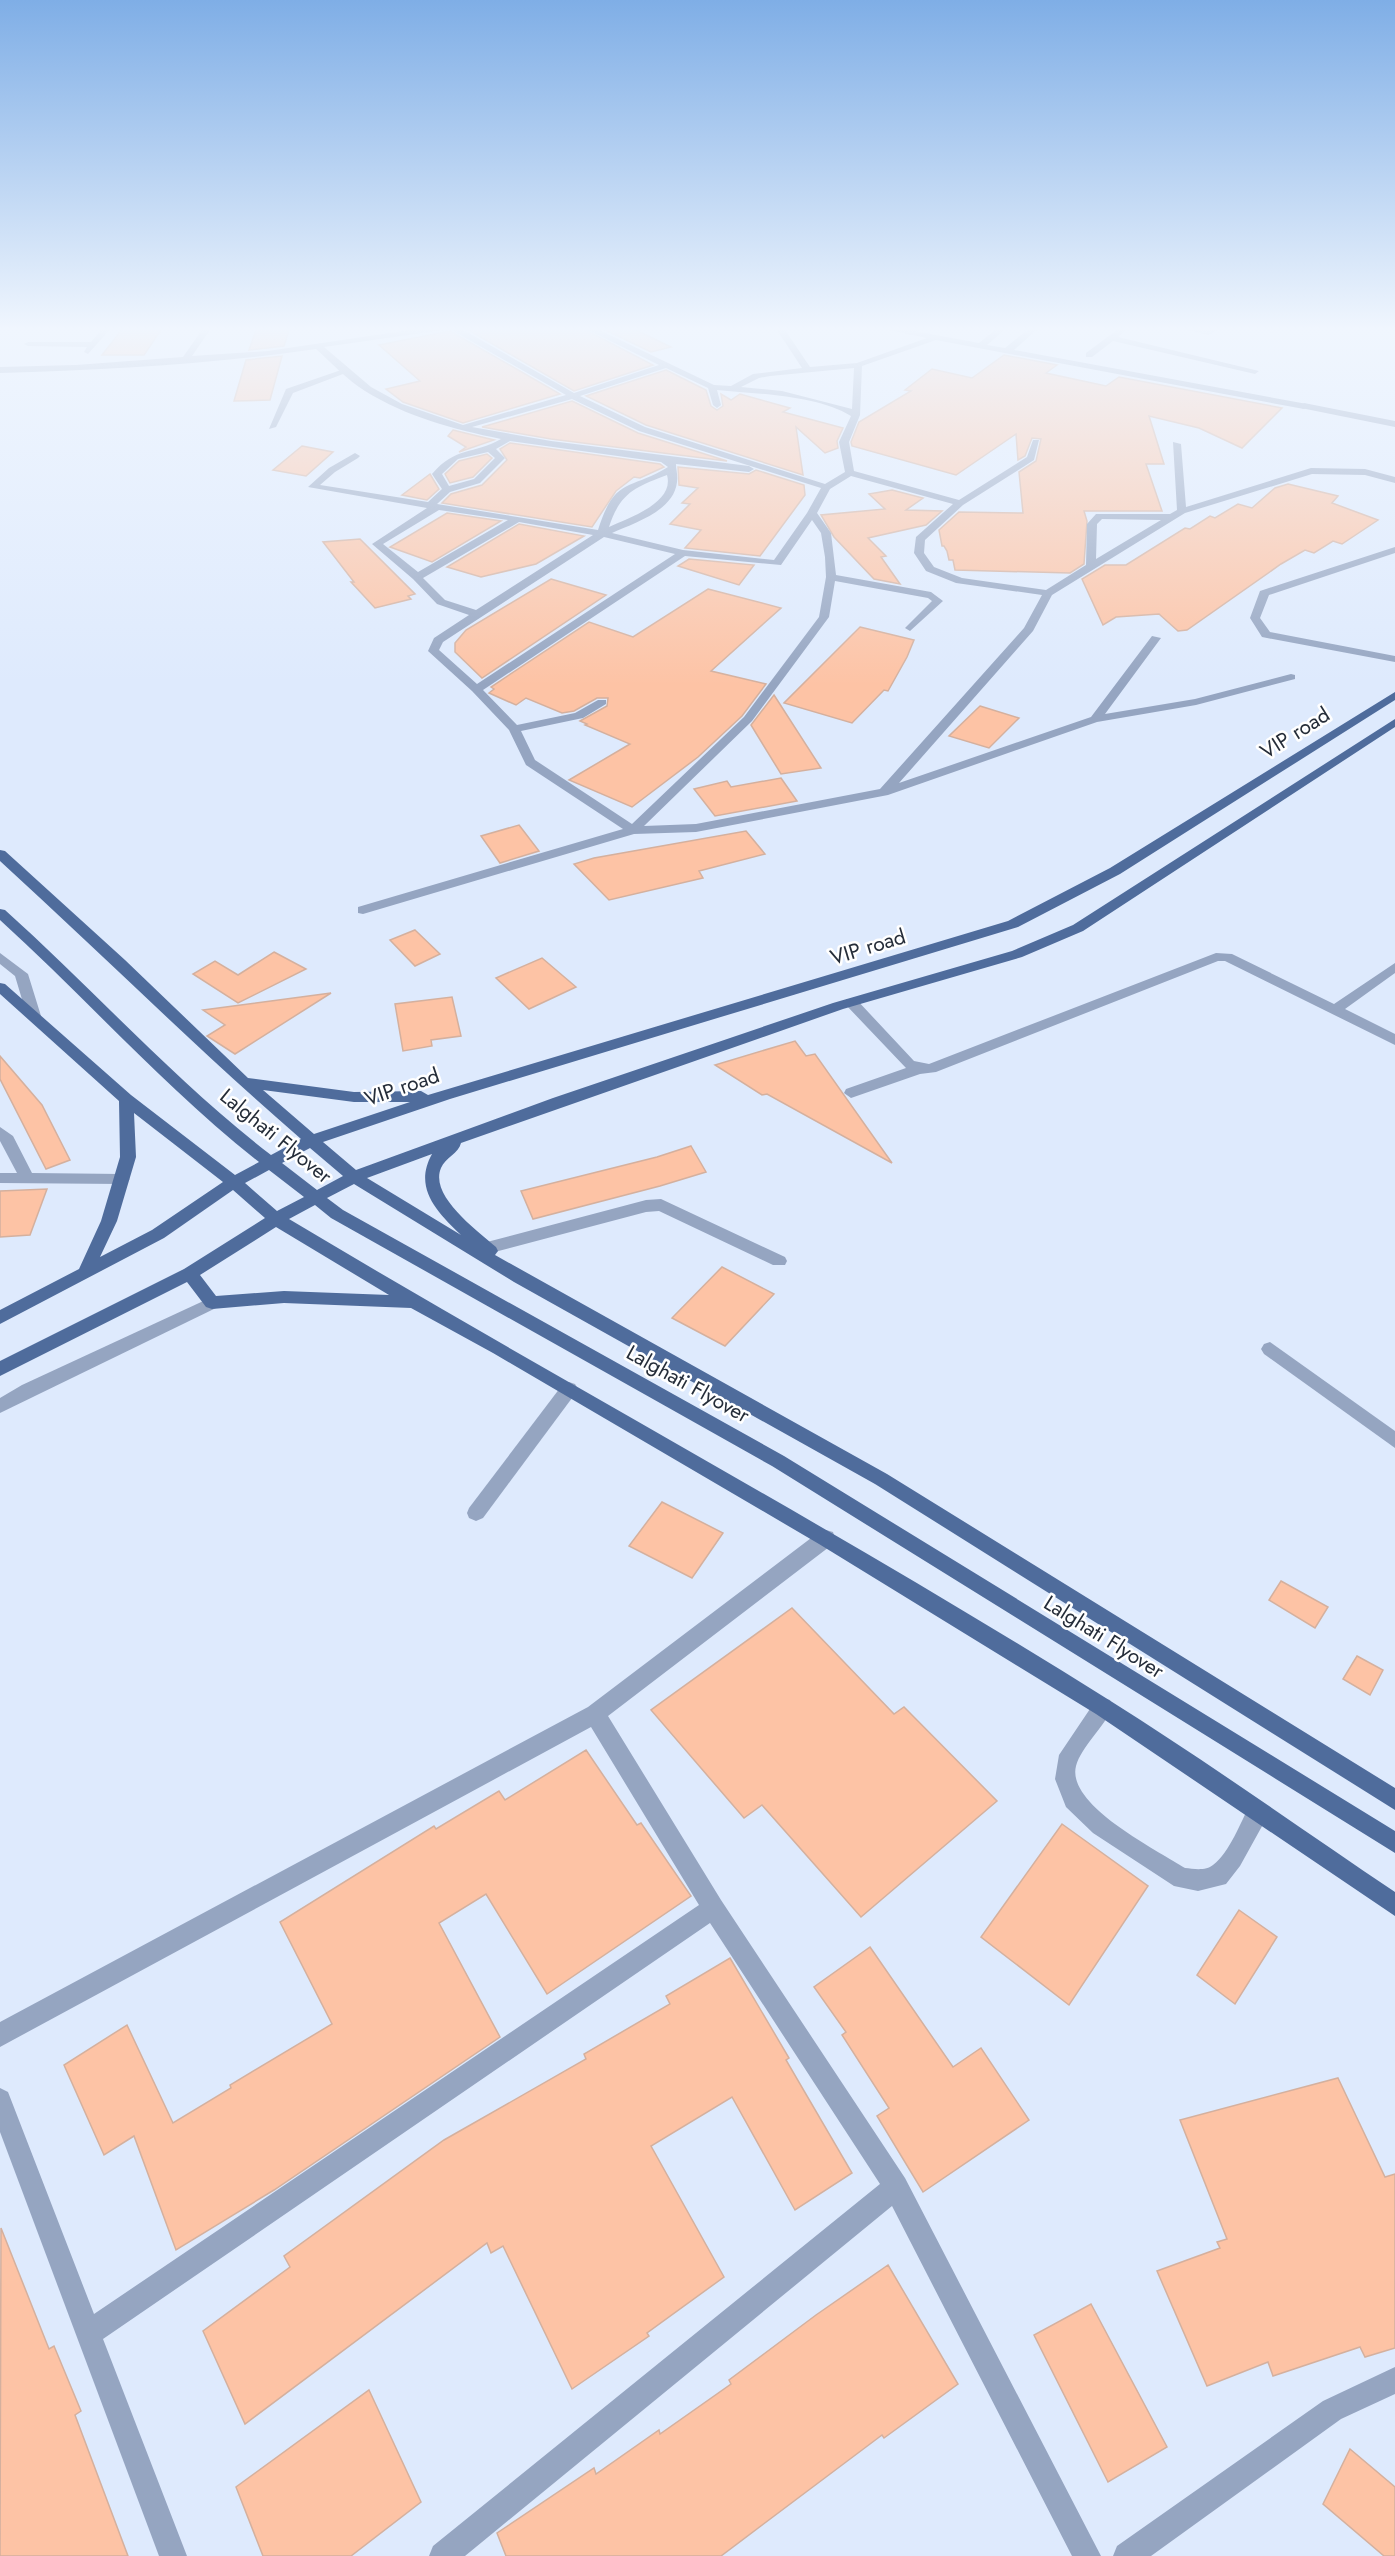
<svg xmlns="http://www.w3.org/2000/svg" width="1395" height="2556" font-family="Jost,sans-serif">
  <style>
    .building { fill: #fdc3a5; stroke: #d4b09e; stroke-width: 1.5 }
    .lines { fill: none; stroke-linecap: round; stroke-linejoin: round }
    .service { fill: #95a5c1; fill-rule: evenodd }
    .minor { fill: #95a5c1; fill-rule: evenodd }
    .tertiary { fill: #95a5c1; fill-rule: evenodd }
    .primary { fill: #4f6c9c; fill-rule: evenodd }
    .labels { text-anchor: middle; stroke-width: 5; stroke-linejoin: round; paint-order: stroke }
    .street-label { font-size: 21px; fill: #252d39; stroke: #fff }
  </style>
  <rect width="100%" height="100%" fill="#deeafd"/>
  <g class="building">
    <path d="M124 327H163L144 355H102Z"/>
    <path d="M257 327H290L284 346 249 350Z"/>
    <path d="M472 327H580L653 365 574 391 465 328Z"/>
    <path d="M599 327H630L671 347 651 352Z"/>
    <path d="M450 331 560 394 463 423 403 402 386 389 420 381 379 345Z"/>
    <path d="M1004 355 1057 365 1046 373 1106 386 1119 377 1282 408 1242 448 1199 428 1149 416 1164 464H1146L1162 511H1084L1087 521 1084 564 1070 573 955 570 953 560H949L947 551 944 546H942L939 530 959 512 1023 513 1019 472 1036 461 1041 439 1032 438 1025 456 1018 460 1016 434 956 475 852 446 851 442 859 422 911 391 905 390 932 369 972 378Z"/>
    <path d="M282 356 270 400 234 401 246 360Z"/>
    <path d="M666 370 706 390 711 406 717 410 723 406 721 394 731 400 740 394 790 408 783 412 843 428 837 441 838 448 825 453 796 427 803 475 646 425 586 396Z"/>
    <path d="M572 401 638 433 727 461 551 439 482 427Z"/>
    <path d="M453 430 465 433 494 440 459 452 466 447 448 436Z"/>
    <path d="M510 443 660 464 664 467 640 478 634 477 616 491 592 527 442 503 451 494 482 485 507 460 500 449Z"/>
    <path d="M302 446 333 452 306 476 273 470Z"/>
    <path d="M487 454 492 458 473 477 450 483 445 474 459 461Z"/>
    <path d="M678 467 749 474 756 470 804 485 805 495 760 556 685 548 701 530 670 524 690 504 682 503 698 488 679 485Z"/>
    <path d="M430 474 439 489 427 500 402 495Z"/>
    <path d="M1288 484 1338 496 1332 503 1378 520 1342 544 1333 541 1314 553 1305 550 1281 564 1187 630 1178 631 1159 614 1116 617 1103 625 1082 579 1105 565H1126L1185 528 1190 529 1210 516 1215 518 1238 504 1252 508 1275 488Z"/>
    <path d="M892 490 923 498 906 510 942 511 926 525 868 538 886 556 881 557 900 584 874 579 834 537 821 515 885 509 869 494Z"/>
    <path d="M447 513 501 521 432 562 390 547Z"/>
    <path d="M519 524 584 536 536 564 481 577 447 567Z"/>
    <path d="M360 539 415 594 408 596 411 599 375 608 351 582H354L323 542Z"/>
    <path d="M689 559 754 565 739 585 678 566Z"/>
    <path d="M551 579 606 595 482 678 455 652V643L466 630Z"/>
    <path d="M708 589 781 608 711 671 766 684 742 716 698 757 632 807 569 780 630 744 585 725 587 724 580 721 607 706 608 698H597L574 711 562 713 526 698 516 705 489 693 494 689 491 687 589 622 633 637Z"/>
    <path d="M860 627 914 640 907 657 888 691 884 690 852 723 784 703Z"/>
    <path d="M774 695 821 768 781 774 751 725Z"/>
    <path d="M980 706 1019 718 989 748 949 736Z"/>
    <path d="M781 778 797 801 715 816 694 789 727 781 731 787Z"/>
    <path d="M519 825 539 851 500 863 481 836Z"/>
    <path d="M746 831 765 854 699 871 703 878 609 900 574 864 594 858Z"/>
    <path d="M415 930 440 954 415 966 390 940Z"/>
    <path d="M274 952 306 969 238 1003 193 974 215 961 238 975Z"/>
    <path d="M542 958 576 987 529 1009 496 978Z"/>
    <path d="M331 993 235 1054 207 1036 225 1025 203 1010Z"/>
    <path d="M452 997 461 1036 431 1040 432 1046 403 1051 395 1004Z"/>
    <path d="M795 1041 806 1056 815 1054 892 1163 767 1094 762 1095 715 1065Z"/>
    <path d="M0 1056 42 1105 70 1160 46 1169 0 1079Z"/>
    <path d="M691 1146 706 1172 660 1186 533 1219 521 1191 657 1157Z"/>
    <path d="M47 1189 30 1235 0 1237V1191Z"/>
    <path d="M722 1267 774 1294 725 1346 672 1318Z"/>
    <path d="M662 1502 723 1533 692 1578 629 1546Z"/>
    <path d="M1281 1581 1328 1607 1315 1628 1269 1600Z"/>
    <path d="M792 1608 894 1714 904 1707 997 1801 861 1917 762 1805 744 1818 651 1710Z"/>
    <path d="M1357 1656 1383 1670 1370 1695 1343 1679Z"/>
    <path d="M586 1750 637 1825 641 1823 691 1896 547 1994 486 1894 439 1923 500 2037 274 2190 176 2250 134 2136 104 2155 64 2065 127 2025 173 2123 231 2088 230 2085 332 2024 280 1922 434 1826 436 1829 499 1791 505 1800Z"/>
    <path d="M1062 1824 1148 1886 1069 2005 981 1937Z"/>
    <path d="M1239 1910 1277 1937 1235 2004 1197 1975Z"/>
    <path d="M870 1947 953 2067 981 2048 1029 2120 923 2192 877 2116 889 2108 842 2035 846 2032 814 1987Z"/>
    <path d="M730 1958 789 2058 786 2060 852 2173 795 2210 732 2097 651 2146 724 2277 647 2333 649 2336 572 2389 503 2246 491 2253 487 2243 245 2424 203 2331 290 2267 284 2256 444 2140 586 2059 584 2054 670 2004 666 1996Z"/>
    <path d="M1338 2078 1385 2177 1395 2174V2348L1365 2357 1360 2347 1273 2376 1268 2362 1207 2386 1157 2271 1220 2248 1217 2242 1227 2239 1180 2120Z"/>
    <path d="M1 2228 49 2349 54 2346 81 2411 75 2415 128 2556H0Z"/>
    <path d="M888 2265 958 2384 884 2438 882 2435 721 2556H506L497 2533 594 2468 596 2474 659 2430 660 2434 731 2384 729 2380 816 2315Z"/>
    <path d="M1091 2304 1167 2447 1108 2482 1034 2335Z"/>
    <path d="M369 2390 421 2502 351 2556H263L236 2487Z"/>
    <path d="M1350 2449 1395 2487V2556H1384L1323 2504Z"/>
  </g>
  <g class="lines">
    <g class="service">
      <path d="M914 327H923L914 335H908Z"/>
      <path d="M1121 327H1130L1118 337 1259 371 1255 374 1113 341 1092 357H1086V353Z"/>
      <path d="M1177 327 1207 330 1224 327 1208 335Z"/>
      <path d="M344 369 351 371 293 393 276 427 269 429 286 389Z"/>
      <path d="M1304 403 1395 421V427L1301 408 1300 406Z"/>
      <path d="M0 953 28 974 41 1016 39 1019 34 1021 27 1016 15 976 0 964Z"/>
      <path d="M1216 953 1232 954 1334 1004 1395 963V973L1345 1009 1395 1034V1045L1225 961H1218L936 1072 920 1074 851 1098 844 1093 846 1089 906 1068 846 1005V999H856L914 1061 929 1064Z"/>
      <path d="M661 1199 785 1257 787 1261 785 1265H773L659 1211 646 1212 487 1254 479 1248 487 1242 646 1200Z"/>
      <path d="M1270 1342 1395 1431V1448L1264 1354 1261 1349 1264 1344Z"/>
      <path d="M1103 1698 1110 1700 1113 1707C1105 1726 1081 1747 1076 1766 1066 1805 1157 1850 1185 1868 1194 1869 1206 1871 1213 1865 1230 1852 1240 1823 1250 1805L1258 1802 1266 1805 1269 1812 1266 1819 1240 1866 1226 1884 1198 1891 1174 1886 1093 1833 1066 1807 1055 1779 1059 1755 1096 1700Z"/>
    </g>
    <g class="minor">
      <path d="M104 327H112L88 354 84 352 87 347 28 346 24 344 28 342H91Z"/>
      <path d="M204 327H212L192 356 268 351 430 327H458L574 393 659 365 582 327H593L714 385 731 386 753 374 802 368 775 327H783L810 367 857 363 927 338 875 327H893L979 343 999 327H1008L987 345 1005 348 1031 327H1040L1014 350 1307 404 1308 406 1304 409 936 340 862 366 860 415 849 442 854 471 959 500 1027 457 1033 440H1039L1034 460 963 505 925 540 924 553 934 567 962 578 1046 590 1086 565 1087 524 1096 514H1170L1177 510 1173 442 1181 444 1186 507 1311 468 1365 469 1395 477V483L1365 475 1312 474 1185 513 1052 595 1033 631 899 783 1091 717 1152 636 1161 638 1105 714 1195 699 1291 674 1295 675V679L1196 705 1097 722 888 795 696 832 634 834 363 914 358 913V907L623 829 526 765 509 730 472 691 428 651 434 638 469 615 437 604 413 579 372 544 427 508 308 487 329 468 355 453 360 456 358 458 335 472 320 485 428 502 442 489 432 474C456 446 473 455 501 439 453 429 407 417 365 391 347 380 332 363 316 349 212 364 105 370 0 373V367L76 365 183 357ZM450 329 566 395 463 425 402 404 371 387 324 347ZM666 368 708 388 713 405 717 408 721 405 717 390C757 394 817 395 851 416L839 442 845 472 825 484 645 427 580 396ZM854 368 852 409 782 391 741 387 759 378 770 376ZM572 399 639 431 821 488 807 513 774 560 683 550 612 533C634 523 674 511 677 482 678 476 676 469 676 464L749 472 754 469 749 466 551 441 472 427ZM510 441 661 462 668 467C629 491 615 476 598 530L437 504 450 492 480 483 505 458 496 449ZM488 452 495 458 474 479 449 486 442 474 458 459ZM667 475C675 503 628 518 609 527 620 493 635 487 667 475ZM851 476 953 504 916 537 914 553 926 571 956 583 1042 595 1024 628 880 789 696 824 644 826 752 721 829 617 835 581 928 598 932 601 905 628 910 631 943 601 931 592 836 575 831 533 817 513 830 489ZM439 510 508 520 418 572 383 544ZM1102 519 1161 520 1096 559 1097 524ZM812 520 821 533 825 557 826 577 819 617 744 717 632 824 535 760 521 731 583 718 606 704V700H598L575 713 517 725 483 690 685 556 781 565ZM519 522 593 535 476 610 445 600 423 578ZM604 537 675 554 477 684 439 650 443 642Z"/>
      <path d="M1395 547V553L1269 595 1260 618 1270 632 1395 656V662L1262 637 1250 618 1260 591Z"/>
      <path d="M0 1127 13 1136 32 1173 122 1174 130 1179 122 1184 0 1183V1173H17L0 1141Z"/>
      <path d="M569 1382 575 1384 578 1389 575 1394 483 1518 476 1521 469 1518 467 1513 469 1508 563 1384Z"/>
      <path d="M826 1530 833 1532 835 1538 833 1544 608 1716 721 1900 905 2178 1101 2556H1072L892 2206 465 2556H429L433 2546 880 2184 710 1923 103 2339 187 2556H159L0 2132V2088L8 2092 94 2314 699 1905 591 1727 0 2047V2022L588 1707 819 1532Z"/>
      <path d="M1395 2367V2394L1341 2419 1151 2556H1113L1117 2546 1323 2401Z"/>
    </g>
    <path class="tertiary" d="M212 1297 218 1299 220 1303 218 1307 0 1413V1398L22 1385Z"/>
    <path class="primary" d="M1395 692V700L1120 874 1018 927 450 1099 323 1142 356 1170 553 1098 833 1003 1012 951 1073 925 1395 719V727L1083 931 1022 957 843 1009 461 1143C459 1153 445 1158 441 1168 429 1196 478 1231 496 1247L498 1251 495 1255 887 1474 1395 1788V1810L875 1484 514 1282 354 1184 327 1198 343 1210 784 1456 1395 1831V1853L772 1466 331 1218 315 1205 289 1219C561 1382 840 1531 1109 1700 1206 1761 1300 1828 1395 1892V1916L1096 1714 819 1544 493 1353 411 1308 284 1303 212 1309 206 1307 187 1282 0 1376V1361L184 1269 265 1218 233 1190 164 1238 0 1324V1310L79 1269 101 1221 120 1157 119 1101 0 994V983L5 984 131 1095 235 1175 259 1162C166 1089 87 999 0 920V909L5 910C94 990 176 1082 271 1155L301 1139C198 1050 101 953 0 861V850L5 851 125 960 248 1078 354 1092 421 1091 428 1095 1008 921 1110 868ZM263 1090 354 1102H410L314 1134ZM134 1113 223 1182 152 1230 100 1257 117 1221 136 1157ZM310 1148 343 1176 317 1190 282 1163ZM432 1154C413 1188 437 1212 461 1235L367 1178ZM269 1170 304 1197 277 1211 245 1183ZM276 1227 389 1295 284 1291 216 1296 200 1275Z"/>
  </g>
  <linearGradient id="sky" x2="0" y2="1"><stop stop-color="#7faee6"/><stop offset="0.48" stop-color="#f0f6fe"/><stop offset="1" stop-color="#f0f6fe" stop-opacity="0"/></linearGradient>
  <rect width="1395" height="685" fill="url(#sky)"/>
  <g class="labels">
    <g class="street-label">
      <text transform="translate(1295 733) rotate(-32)" y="7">VIP road</text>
      <text transform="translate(868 947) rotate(-17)" y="7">VIP road</text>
      <text transform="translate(402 1087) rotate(-19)" y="7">VIP road</text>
      <text transform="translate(276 1136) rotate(39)" y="7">Lalghati Flyover</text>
      <text transform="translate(688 1384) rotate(29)" y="7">Lalghati Flyover</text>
      <text transform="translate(1104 1637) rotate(32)" y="7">Lalghati Flyover</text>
    </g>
  </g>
</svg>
